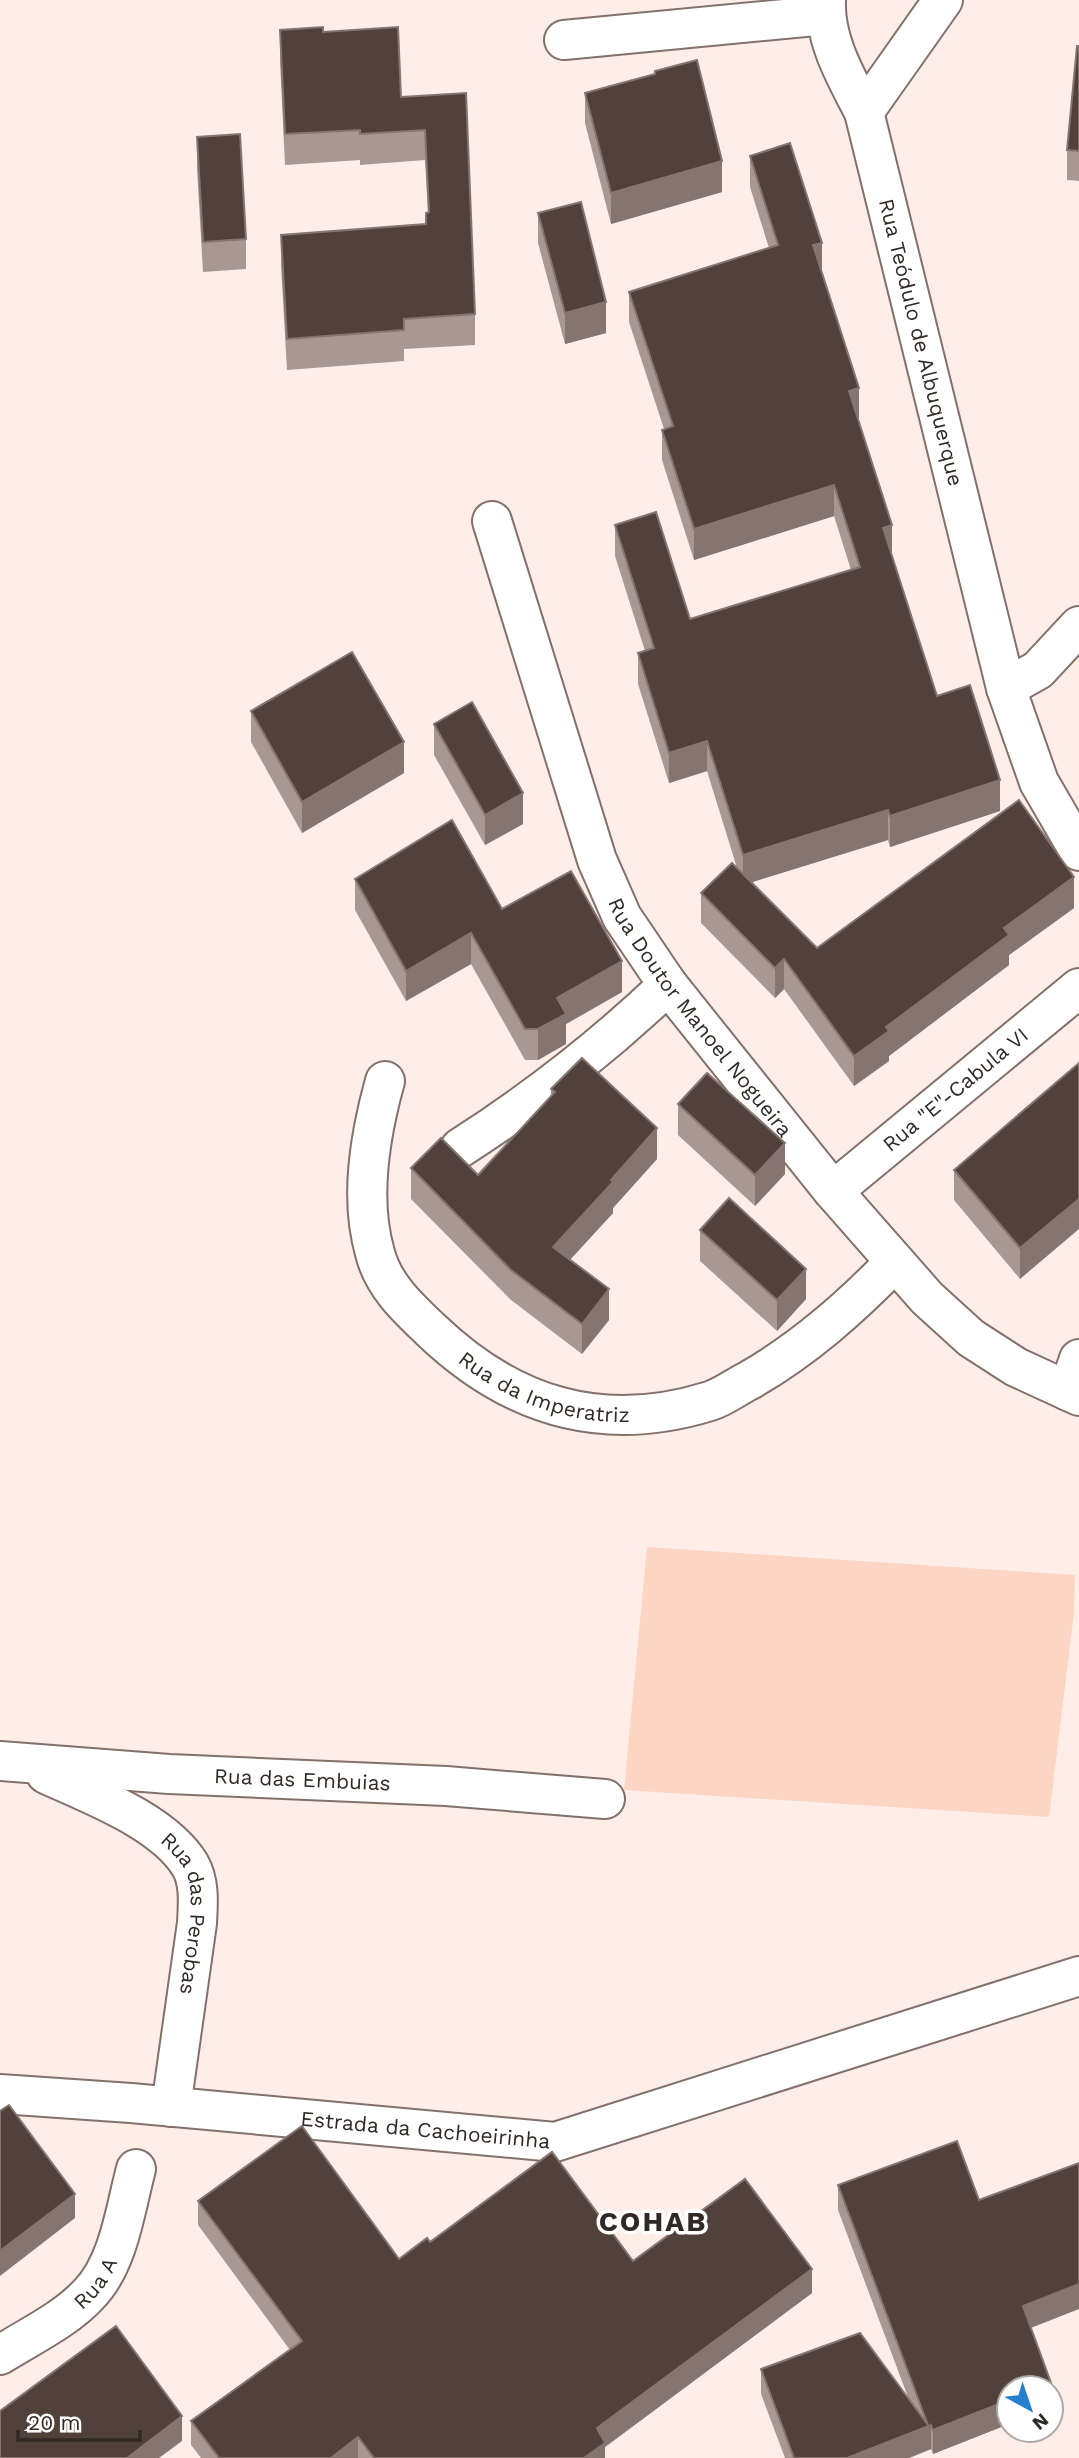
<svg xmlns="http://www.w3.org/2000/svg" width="1079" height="2458" font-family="'Work Sans',sans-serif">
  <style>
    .garden { fill: #fdd5c4 }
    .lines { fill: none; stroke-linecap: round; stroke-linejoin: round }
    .minor-casing { stroke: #82716a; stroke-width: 42 }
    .tertiary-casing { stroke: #82716a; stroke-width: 42 }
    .minor { stroke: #fff; stroke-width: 38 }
    .tertiary { stroke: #fff; stroke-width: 38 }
    .wall { fill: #a89891 }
    .shaded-wall { fill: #85756f }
    .building { fill: #51413b; stroke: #85756f; stroke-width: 2 }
    .labels { text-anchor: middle; stroke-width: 7; stroke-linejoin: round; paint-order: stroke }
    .street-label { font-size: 21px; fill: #302926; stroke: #fff }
    .district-label { font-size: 28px; font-weight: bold; letter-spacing: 2px; fill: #302926; stroke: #fff }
  </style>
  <rect width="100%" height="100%" fill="#feeee7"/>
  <path class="garden" d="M647 1547 1075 1575 1074 1613 1049 1817 624 1790Z"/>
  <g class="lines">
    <g class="minor-casing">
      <g id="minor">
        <path d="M564 40 826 15"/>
        <path id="s1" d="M492 521 597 860 622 917 668 985 833 1191 927 1298 971 1338 1016 1367 1079 1396"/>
        <path d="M1006 688 1038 670 1079 626"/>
        <path id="s2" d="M385 1081C370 1135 359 1198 375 1253 383 1285 407 1307 430 1329 510 1406 601 1435 710 1401 723 1397 736 1387 748 1381 804 1349 850 1308 895 1262"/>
        <path d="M460 1148C535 1100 603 1047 668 985"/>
        <path id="s3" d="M833 1191 1079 988"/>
        <path d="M1068 1391 1079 1359"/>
        <path id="s4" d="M0 1761 169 1774 446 1786 605 1799"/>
        <path id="s5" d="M46 1774C91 1795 163 1821 190 1865 200 1882 198 1904 197 1923L171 2107"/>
        <path id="s6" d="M0 2094 131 2103 555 2142 1079 1976"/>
        <path id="s7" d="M0 2355C30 2336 65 2320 89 2294 119 2263 125 2210 136 2169"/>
      </g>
    </g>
    <g class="tertiary-casing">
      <g id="tertiary">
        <path id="s8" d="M826 0C824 40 846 77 864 112L1006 688 1039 782 1079 851"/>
        <path d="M864 112 943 0"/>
      </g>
    </g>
    <use href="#minor" class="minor"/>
    <use href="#tertiary" class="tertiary"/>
  </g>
  <g class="wall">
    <path d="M280 30 323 32 401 97 466 93 475 314V345L404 349V361L287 370 281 266V235L426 224V213H428L425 160 360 165V160L285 165 280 61Z"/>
    <path d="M1079 46V181L1067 180V150Z"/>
    <path d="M655 71 722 192 611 224 585 123V93L655 74Z"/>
    <path d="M197 137 246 239V269L203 272 197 168Z"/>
    <path d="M750 156 822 273 892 556 937 696 1000 811 890 847 888 840 752 882 817 948 1074 908 1009 955V965L889 1056V1061L854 1086 784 989 775 998 701 923V893L737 868 707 771 669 783 638 684V653L645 651 615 556V525L690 619 851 570 834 516 694 560 662 460V430L664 429 629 322V292L769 248 750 187Z"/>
    <path d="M538 213 606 333 565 344 538 243Z"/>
    <path d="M251 711 404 773 302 833 251 742Z"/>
    <path d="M434 724 523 824 485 845 434 755Z"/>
    <path d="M355 879 502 909 622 992 566 1024V1044L538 1060H525L471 964 406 1001 355 910Z"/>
    <path d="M1079 1063 1020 1279 954 1200V1170Z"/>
    <path d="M551 1089 657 1159 613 1208V1213L570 1260 609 1320 582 1354 511 1300 411 1199V1168L478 1175 551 1096Z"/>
    <path d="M678 1104 785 1174 755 1206 678 1135Z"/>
    <path d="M700 1230 806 1299 777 1331 700 1261Z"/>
    <path d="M838 2185 979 2200 1031 2328 1051 2408 1009 2388V2424L933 2454 931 2449 909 2458H785L761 2394V2369L909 2400 838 2210Z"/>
    <path d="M198 2201 399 2259 430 2242 633 2261 812 2293 605 2447V2458H201L191 2445V2421L290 2350 198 2225Z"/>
  </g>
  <g class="shaded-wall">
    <path d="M722 161V192L611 224V193Z"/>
    <path d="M822 243V273L813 245Z"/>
    <path d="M606 302V333L565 344V313Z"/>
    <path d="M859 388V419L849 422V391Z"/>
    <path d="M834 485V516L694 560V529Z"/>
    <path d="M892 525V556L883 528Z"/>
    <path d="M707 741V771L669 783V753Z"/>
    <path d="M404 742V773L302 833V802Z"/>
    <path d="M1000 780V811L890 847V816Z"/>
    <path d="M523 793V824L485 845V815Z"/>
    <path d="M888 810V840L743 885V855Z"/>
    <path d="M1074 877V908L1009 955V965L889 1056V1061L854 1086V1056L1004 928Z"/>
    <path d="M471 933V964L406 1001V971Z"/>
    <path d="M784 959V989L775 998V968Z"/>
    <path d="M622 961V992L566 1024V1044L538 1060V1029L557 998Z"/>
    <path d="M657 1128V1159L613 1208V1213L553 1278V1247L611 1180Z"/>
    <path d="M785 1143V1174L755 1206V1175Z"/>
    <path d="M1079 1199V1229L1020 1279V1248Z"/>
    <path d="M806 1269V1299L777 1331V1300Z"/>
    <path d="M609 1289V1320L582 1354V1324Z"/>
    <path d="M75 2194V2218L0 2276V2251Z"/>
    <path d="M812 2269V2293L605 2447V2458H584L597 2428Z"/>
    <path d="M1079 2284V2309L1023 2331V2306Z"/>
    <path d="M1051 2383V2408V2388H1039Z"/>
    <path d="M1009 2400V2424L933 2454V2430Z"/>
    <path d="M182 2416V2441L159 2458H127Z"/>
    <path d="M931 2425V2449L909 2458H847Z"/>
    <path d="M358 2437V2458H331Z"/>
  </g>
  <g class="building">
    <path d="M323 27V32L398 27 401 97 466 93 475 314 404 319V330L287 339 281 235 426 224V213L429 212 425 130 360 134V130L285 134 280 30Z"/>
    <path d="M1077 46H1079V151L1067 150Z"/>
    <path d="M697 60 722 161 611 193 585 93 655 74V71Z"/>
    <path d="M240 134 246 239 203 242 197 137Z"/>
    <path d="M790 143 822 243 813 245 859 388 849 391 892 525 883 528 937 696 970 685 1000 780 890 816 888 810 743 855 707 741 669 753 638 653 654 648 615 525 656 512 690 619 860 567 834 485 694 529 662 430 673 426 629 292 778 245 750 156Z"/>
    <path d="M581 202 606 302 565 313 538 213Z"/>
    <path d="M352 652 404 742 302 802 251 711Z"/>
    <path d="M472 702 523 793 485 815 434 724Z"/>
    <path d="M1019 800 1074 877 1004 928 1009 935 886 1027 889 1031 854 1056 784 959 775 968 701 893 732 863 817 948Z"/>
    <path d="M452 820 502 909 571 871 622 961 557 998 566 1014 538 1029H525L471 933 406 971 355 879Z"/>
    <path d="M582 1058 657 1128 611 1180 613 1182 553 1247 609 1289 582 1324 511 1270 411 1168 441 1138 478 1175 555 1092 551 1089Z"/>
    <path d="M1079 1063V1199L1020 1248 954 1170Z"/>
    <path d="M707 1073 785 1143 755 1175 678 1104Z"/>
    <path d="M729 1198 806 1269 777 1300 700 1230Z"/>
    <path d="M9 2105 75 2194 0 2251V2111Z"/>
    <path d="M302 2126 399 2259 427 2238 430 2242 552 2152 633 2261 745 2179 812 2269 597 2428 605 2443 584 2458H374L358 2437 331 2458H219L191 2421 302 2341 198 2201Z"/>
    <path d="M957 2141 979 2200 1079 2163V2284L1023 2306 1051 2383 1039 2388H1009V2400L933 2430 931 2425 847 2458H794L761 2369 860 2333 928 2425 838 2185Z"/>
    <path d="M116 2326 182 2416 127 2458H0V2411Z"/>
  </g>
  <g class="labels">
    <g class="street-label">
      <text dy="7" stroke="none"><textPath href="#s8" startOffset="357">Rua Teódulo de Albuquerque</textPath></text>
      <text dy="7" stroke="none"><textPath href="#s1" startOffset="544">Rua Doutor Manoel Nogueira</textPath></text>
      <text dy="7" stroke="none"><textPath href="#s3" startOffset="159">Rua "E"-Cabula VI</textPath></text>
      <text dy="7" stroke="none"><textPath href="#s2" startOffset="402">Rua da Imperatriz</textPath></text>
      <text dy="7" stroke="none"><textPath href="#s4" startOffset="303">Rua das Embuias</textPath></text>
      <text dy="7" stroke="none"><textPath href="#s5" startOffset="219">Rua das Perobas</textPath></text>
      <text dy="7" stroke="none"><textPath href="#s6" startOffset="427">Estrada da Cachoeirinha</textPath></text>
      <text dy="7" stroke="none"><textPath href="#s7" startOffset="121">Rua A</textPath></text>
    </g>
    <g class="district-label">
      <text x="653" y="2231">COHAB</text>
    </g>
  </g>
  <g transform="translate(1030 2409) rotate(140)"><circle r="33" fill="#ffffff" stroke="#aca9a8" stroke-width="2"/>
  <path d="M0-5L12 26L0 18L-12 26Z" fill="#2680cd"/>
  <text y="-10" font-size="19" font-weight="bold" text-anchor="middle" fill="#302926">N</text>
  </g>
  <path d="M18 2430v10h122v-10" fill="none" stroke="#302926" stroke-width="3.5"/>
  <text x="28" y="2430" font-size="21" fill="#302926" stroke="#ffffff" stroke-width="5" paint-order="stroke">20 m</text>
</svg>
